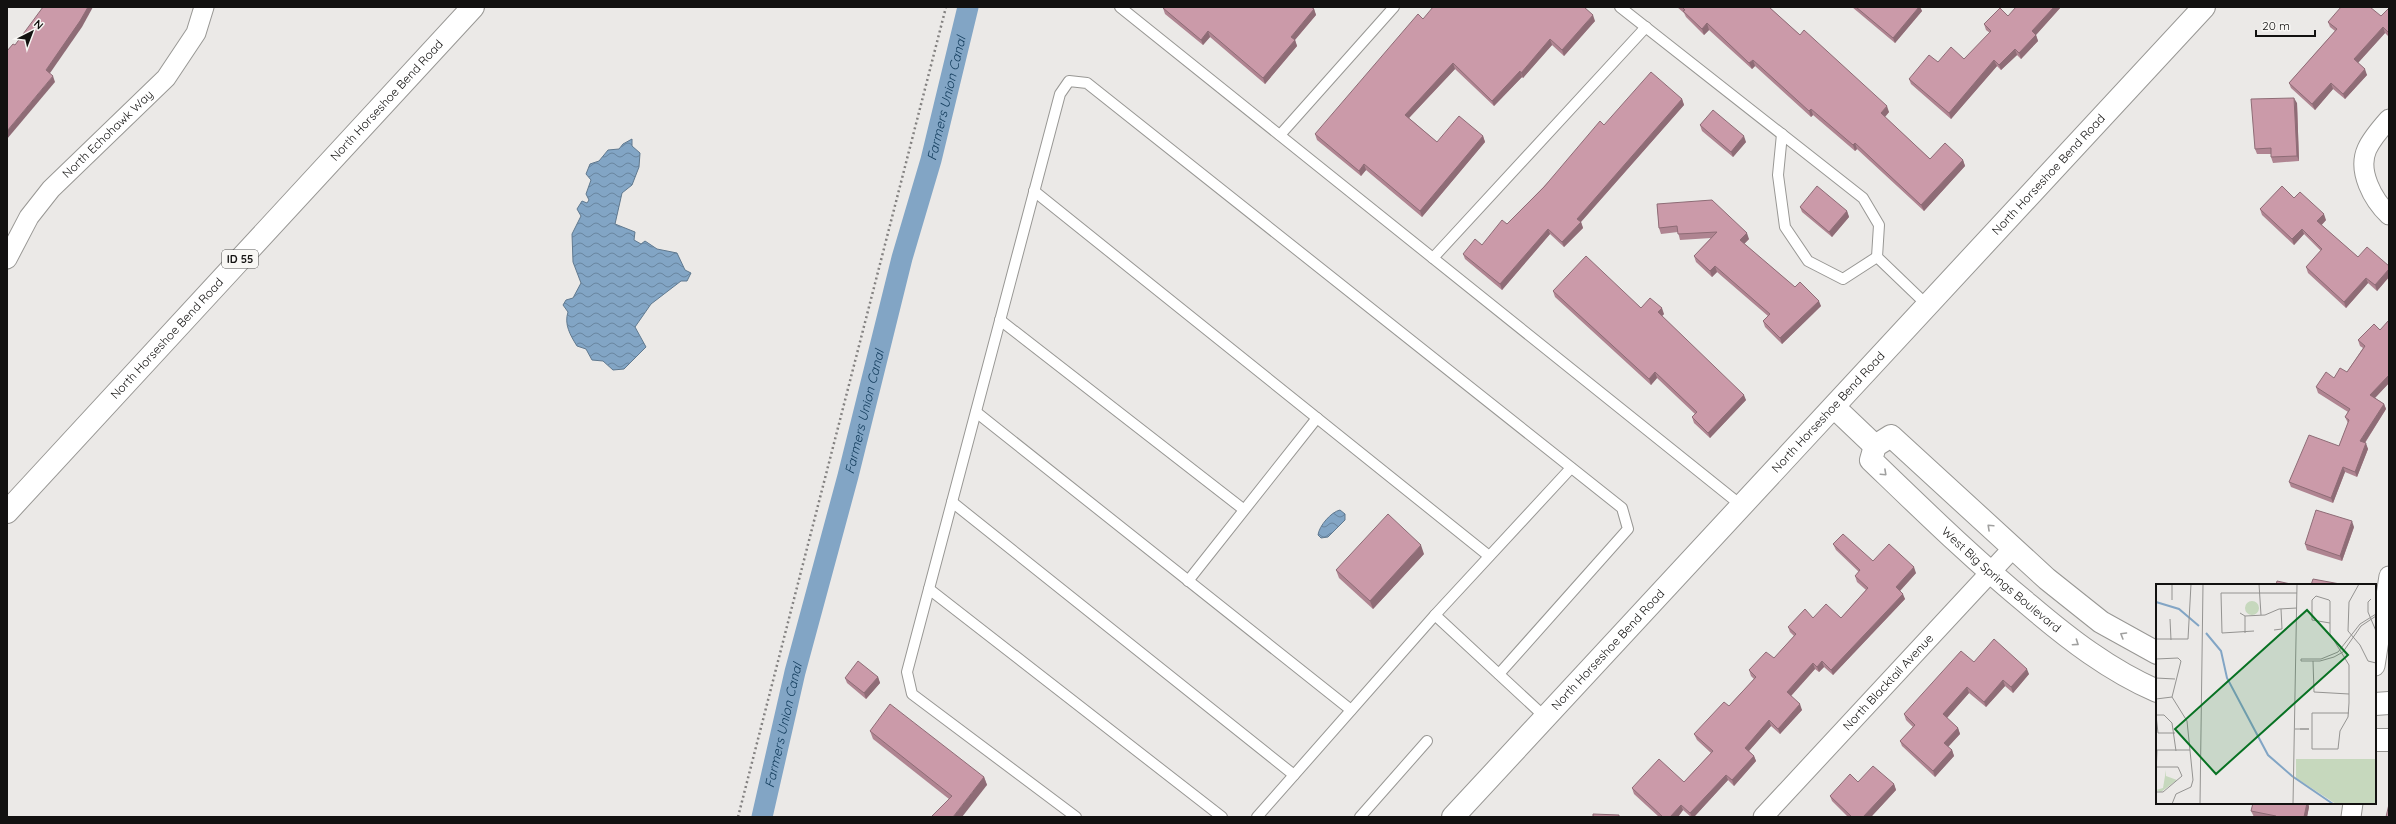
<svg xmlns="http://www.w3.org/2000/svg" width="2396" height="824" font-family="Quicksand,sans-serif">
  <style>
    .water { fill: url(#water-waves); stroke: #60798f }
    .lines { fill: none; stroke-linecap: round; stroke-linejoin: round }
    .canal { stroke: #82a5c5; stroke-width: 21 }
    .lane-casing { stroke: #989794; stroke-width: 12 }
    .street-casing { stroke: #989794; stroke-width: 21 }
    .secondary-casing { stroke: #989794; stroke-width: 24 }
    .highway-casing { stroke: #989794; stroke-width: 24 }
    .path { stroke: #838180; stroke-width: 2.5; stroke-dasharray: 2 3; stroke-linecap: butt }
    .lane { stroke: #fff; stroke-width: 10 }
    .street { stroke: #fff; stroke-width: 19 }
    .secondary { stroke: #fff; stroke-width: 22 }
    .highway { stroke: #fff; stroke-width: 22 }
    .wall { fill: #af8491 }
    .shaded-wall { fill: #8e6c76 }
    .building { fill: #cb9aa9; stroke: #8e6c76 }
    .oneway { stroke: #a0a09f }
    .labels { text-anchor: middle; stroke-width: 3.5; stroke-linejoin: round; paint-order: stroke }
    .shield { fill: #f8f7f4; stroke: #575654; stroke-width: 1 }
    .shield-label { font-size: 11px; font-weight: bold; fill: #121110 }
    .street-label { font-size: 12px; fill: #121110; stroke: #f8f7f4 }
    .water-label { font-size: 13px; font-style: italic; fill: #0f3959; stroke: #f8f7f4 }
    .inset-river { fill: none; stroke: #82a5c5; stroke-width: 2 }
    .inset-road { fill: none; stroke: #949391; stroke-width: 1 }
    .view { fill: #087223; fill-opacity: 0.15; stroke: #087223; stroke-width: 2 }
    .inset-edge { fill: none; stroke: #121110; stroke-width: 2 }
  </style>
  <defs>
    <pattern id="water-waves" width="16" height="10" patternUnits="userSpaceOnUse"><rect width="16" height="10" fill="#82a5c5"/><path d="M0 5q4-4 8 0t8 0" fill="none" stroke="#69859f"/></pattern>
  </defs>
  <rect width="100%" height="100%" fill="#ebe9e7"/>
  <g class="water">
    <path d="M632 139V146L640 153 639 167 632 185 622 193 615 224 635 232 634 240 641 244 645 241 657 249 677 253 685 270 691 273 687 281H681L651 304 635 327 646 347 624 369 613 370 603 361 592 360 586 349 577 346C570 335 564 324 568 312L563 305 566 300 573 298 581 283 573 262 572 234 581 216 577 209 582 201 587 203 589 200 586 194 591 180 586 174 590 164 599 161 608 150 619 149 623 144Z"/>
    <path d="M1340 510 1345 514V520L1328 537 1321 538 1318 535C1319 526 1331 512 1340 510Z"/>
  </g>
  <g class="lines">
    <path class="canal" id="s1" d="M762 817 795 672 848 476 902 258 931 160 968 7"/>
    <g class="lane-casing">
      <g id="lane">
        <path d="M1120 7 1742 506"/>
        <path d="M1620 7 1863 198 1879 225 1877 257 1927 305"/>
        <path d="M1782 134 1778 175 1785 227 1808 261 1843 279 1877 257"/>
        <path d="M1280 135 1394 7"/>
        <path d="M1034 191 1489 556"/>
        <path d="M1433 258 1646 27"/>
        <path d="M1000 320 1243 509"/>
        <path d="M976 412 1351 710"/>
        <path d="M952 502 1294 775"/>
        <path d="M1188 581 1317 418"/>
        <path d="M929 589 1222 817"/>
        <path d="M1545 717 1435 615 1571 468"/>
        <path d="M1076 817 912 694 907 672 1060 94 1069 81 1087 83 1622 508 1628 529 1499 674"/>
        <path d="M1257 817 1435 615"/>
        <path d="M1360 817 1427 741"/>
      </g>
    </g>
    <g class="street-casing">
      <g id="street">
        <path d="M2389 119C2381 128 2372 138 2367 149 2357 171 2373 200 2389 215"/>
        <path id="s2" d="M7 259 29 217 51 189 166 78 196 33 204 7"/>
        <path d="M2375 666 2389 576"/>
        <path id="s3" d="M1763 817 2013 548"/>
        <path d="M2351 817 2353 803"/>
      </g>
    </g>
    <g class="secondary-casing">
      <g id="secondary">
        <path d="M1834 407 1875 446"/>
        <path id="s4" d="M2157 653 2101 622 2047 579 1891 436 1875 446 1871 460C1923 510 1974 560 2029 605 2069 639 2109 670 2157 691"/>
        <path d="M2375 704 2389 703"/>
        <path d="M2375 740H2389"/>
        <path id="s5" d="M1453 817 2204 7"/>
      </g>
    </g>
    <g class="highway-casing">
      <g id="highway">
        <path id="s6" d="M7 512 473 7"/>
      </g>
    </g>
    <path class="path" d="M738 817 946 7"/>
    <use href="#lane" class="lane"/>
    <use href="#street" class="street"/>
    <use href="#secondary" class="secondary"/>
    <use href="#highway" class="highway"/>
  </g>
  <g class="wall">
    <path d="M1677 7H1769L1800 35 1889 112 1885 117 1930 159 1963 160 1965 166 1924 211 1857 149 1855 151 1813 115 1811 117 1755 66 1752 69 1709 30 1704 35 1686 17 1684 13Z"/>
    <path d="M1852 7H1920L1922 11 1895 43Z"/>
    <path d="M2061 7 2036 35 2038 41 2021 59 2017 55 2001 70 1997 66 1951 119 1911 84 1909 79 1938 62 1964 59 1990 33 1986 30 1984 24 2008 16Z"/>
    <path d="M1163 8 1314 9 1316 15 1295 40 1297 46 1265 84 1210 37 1203 45 1165 14Z"/>
    <path d="M2389 8V37L2385 33 2358 63 2367 75 2345 99 2333 89 2315 110 2291 88 2289 83 2335 31 2330 27 2328 22 2381 16Z"/>
    <path d="M1423 19 1595 21 1564 56 1552 45 1523 78 1522 77 1494 106 1455 69 1409 118 1437 142 1483 136 1485 142 1422 217 1366 170 1361 176 1317 140 1315 134Z"/>
    <path d="M1682 99 1684 105 1581 222 1583 228 1564 247 1550 234 1502 290 1465 259 1463 254 1482 245 1507 224 1604 125Z"/>
    <path d="M2297 103 2299 161 2273 163 2271 157V154H2257L2255 149Z"/>
    <path d="M1700 125 1746 142 1733 157 1702 131Z"/>
    <path d="M2294 198 2326 220 2321 225 2358 257 2389 266V277L2377 291 2368 283 2346 308 2308 273 2306 267 2321 251 2304 234 2294 245 2262 215 2260 209Z"/>
    <path d="M1657 204 1749 239 1744 244 1795 287 1821 306 1782 344 1765 327 1763 321 1768 316 1717 272 1712 277 1696 262 1694 256 1711 238 1680 240 1678 232 1661 234 1659 228Z"/>
    <path d="M1800 207 1847 211 1849 217 1832 237 1802 212Z"/>
    <path d="M1553 291 1641 308 1664 314 1662 316 1746 400 1710 438 1694 423 1692 417 1695 414 1657 378 1651 385 1555 297Z"/>
    <path d="M2374 324 2389 383 2375 398 2384 404 2386 409 2365 443 2368 449 2357 477 2345 472 2333 503 2291 487 2289 482 2339 446 2348 423 2345 417 2348 412 2318 393 2316 387 2334 378 2347 372 2363 348 2360 346 2358 340Z"/>
    <path d="M2354 527 2342 561 2307 550 2305 544Z"/>
    <path d="M1833 544 1873 561 1916 573 1900 591 1905 599 1833 675 1824 667 1819 672 1815 669 1791 696 1802 710 1780 734 1771 726 1749 751 1754 756 1756 761 1734 786 1728 780 1694 817H1691L1683 810 1678 817H1659L1634 794 1632 788 1684 782 1711 753 1697 740 1694 734 1729 706 1754 679 1751 676 1749 670 1774 658 1794 636 1790 632 1788 627 1813 618H1841L1866 590 1857 582 1855 576 1859 572 1836 550Z"/>
    <path d="M1424 554 1373 609 1339 578 1336 570Z"/>
    <path d="M1974 662 2029 674 2013 693 2005 686 1986 707 1969 693 1947 718 1958 728 1960 734 1948 747 1952 750 1954 756 1935 777 1902 746 1900 741 1913 727 1906 720 1904 714Z"/>
    <path d="M878 677 880 683 866 699 847 683 845 678Z"/>
    <path d="M870 731 984 777 987 785 949 799 873 739Z"/>
    <path d="M1858 782 1894 784 1896 790 1871 817H1848L1832 801 1830 796Z"/>
    <path d="M2253 803H2308L2309 807 2307 817H2254L2251 811Z"/>
  </g>
  <g class="shaded-wall">
    <path d="M88 7H93L82 27 48 76 46 70Z"/>
    <path d="M1919 7H1920L1922 11 1895 43 1893 38Z"/>
    <path d="M2054 7H2061L2034 37 2032 31Z"/>
    <path d="M1314 9 1316 15 1293 42 1291 37Z"/>
    <path d="M1593 15 1595 21 1564 56 1562 50Z"/>
    <path d="M1707 23 1709 30 1704 35 1702 29Z"/>
    <path d="M2383 27 2385 33 2356 65 2354 59Z"/>
    <path d="M1208 31 1210 37 1203 45 1201 40Z"/>
    <path d="M2036 35 2038 41 2021 59 2019 53Z"/>
    <path d="M1550 39 1552 45 1523 78 1521 73Z"/>
    <path d="M1295 40 1297 46 1265 84 1263 78Z"/>
    <path d="M2015 49 2017 55 2001 70 1999 65Z"/>
    <path d="M1753 60 1755 66 1752 69 1749 63Z"/>
    <path d="M1994 60 1997 66 1951 119 1949 113Z"/>
    <path d="M1453 63 1455 69 1407 120 1405 115Z"/>
    <path d="M2365 69 2367 75 2345 99 2343 94Z"/>
    <path d="M1520 71 1522 77 1494 106 1492 101Z"/>
    <path d="M53 76 55 82 7 139V131Z"/>
    <path d="M2331 83 2333 89 2315 110 2312 104Z"/>
    <path d="M2294 98 2297 103 2299 161 2297 156Z"/>
    <path d="M1682 99 1684 105 1579 224 1577 219Z"/>
    <path d="M1887 106 1889 112 1883 119 1881 113Z"/>
    <path d="M1811 109 1813 115 1811 117 1809 111Z"/>
    <path d="M1483 136 1485 142 1422 217 1420 211Z"/>
    <path d="M1744 136 1746 142 1733 157 1731 152Z"/>
    <path d="M1855 143 1857 149 1855 151 1853 145Z"/>
    <path d="M1963 160 1965 166 1924 211 1921 205Z"/>
    <path d="M1364 164 1366 170 1361 176 1359 171Z"/>
    <path d="M1847 211 1849 217 1832 237 1829 232Z"/>
    <path d="M2324 214 2326 220 2320 227 2317 221Z"/>
    <path d="M1581 222 1583 228 1564 247 1562 242Z"/>
    <path d="M1548 229 1550 234 1502 290 1500 284Z"/>
    <path d="M2302 229 2304 234 2294 245 2292 239Z"/>
    <path d="M1747 233 1749 239 1742 246 1740 240Z"/>
    <path d="M1715 266 1717 272 1712 277 1710 271Z"/>
    <path d="M2389 269V277L2377 291 2375 285Z"/>
    <path d="M2366 278 2368 283 2346 308 2344 302Z"/>
    <path d="M1819 301 1821 306 1782 344 1780 338Z"/>
    <path d="M1662 308 1664 314 1660 318 1658 312Z"/>
    <path d="M1655 372 1657 378 1651 385 1649 379Z"/>
    <path d="M2389 375V383L2372 401 2370 395Z"/>
    <path d="M1744 395 1746 400 1710 438 1708 433Z"/>
    <path d="M2384 404 2386 409 2362 447 2360 441Z"/>
    <path d="M2366 443 2368 449 2357 477 2355 472Z"/>
    <path d="M2343 467 2345 472 2333 503 2331 498Z"/>
    <path d="M2352 521 2354 527 2342 561 2340 556Z"/>
    <path d="M1421 545 1424 554 1373 609 1370 601Z"/>
    <path d="M1914 567 1916 573 1898 593 1896 587Z"/>
    <path d="M1903 594 1905 599 1833 675 1831 670Z"/>
    <path d="M1822 661 1824 667 1819 672 1817 667Z"/>
    <path d="M1813 663 1815 669 1789 698 1787 692Z"/>
    <path d="M2027 669 2029 674 2013 693 2011 687Z"/>
    <path d="M878 677 880 683 866 699 864 693Z"/>
    <path d="M2003 680 2005 686 1986 707 1984 702Z"/>
    <path d="M1967 687 1969 693 1945 720 1943 714Z"/>
    <path d="M1800 704 1802 710 1780 734 1778 729Z"/>
    <path d="M1769 720 1771 726 1747 753 1745 748Z"/>
    <path d="M1958 728 1960 734 1946 749 1944 743Z"/>
    <path d="M1952 750 1954 756 1935 777 1933 771Z"/>
    <path d="M1754 756 1756 761 1734 786 1732 780Z"/>
    <path d="M1726 775 1728 780 1694 817H1692L1690 813Z"/>
    <path d="M984 777 987 785 962 817H953Z"/>
    <path d="M1894 784 1896 790 1871 817H1863Z"/>
    <path d="M2307 803H2308L2309 807 2307 817H2304Z"/>
    <path d="M1681 805 1683 810 1678 817H1670Z"/>
  </g>
  <g class="building">
    <path d="M43 7H88L80 21 46 70 53 76 7 131V51L13 44 15 45Z"/>
    <path d="M1165 7H1311L1314 9 1291 37 1295 40 1263 78 1208 31 1201 40 1163 8Z"/>
    <path d="M1433 7H1584L1593 15 1562 50 1550 39 1521 73 1520 71 1492 101 1453 63 1405 115 1437 142 1459 116 1483 136 1420 211 1364 164 1359 171 1315 134 1418 14 1423 19Z"/>
    <path d="M1682 7H1769L1800 35 1804 30 1887 106 1881 113 1930 159 1945 143 1963 160 1921 205 1855 143 1853 145 1811 109 1809 111 1753 60 1749 63 1707 23 1702 29 1683 11 1685 10Z"/>
    <path d="M1856 7H1919L1893 38Z"/>
    <path d="M2016 7H2054L2032 31 2036 35 2019 53 2015 49 1999 65 1994 60 1949 113 1909 79 1929 55 1938 62 1951 47 1964 59 1991 31 1984 24 2000 8 2008 16Z"/>
    <path d="M2341 7H2370L2381 16 2389 8V33L2383 27 2354 59 2365 69 2343 94 2331 83 2312 104 2289 83 2337 29 2328 22Z"/>
    <path d="M1651 72 1682 99 1577 219 1581 222 1562 242 1548 229 1500 284 1463 254 1475 239 1482 245 1502 220 1507 224 1544 187 1600 121 1604 125Z"/>
    <path d="M2294 98 2297 156 2271 157V148L2255 149 2251 99Z"/>
    <path d="M1713 110 1744 136 1731 152 1700 125Z"/>
    <path d="M1817 186 1847 211 1829 232 1800 207Z"/>
    <path d="M2282 186 2294 198 2300 192 2324 214 2317 221 2358 257 2367 247 2389 266V269L2375 285 2366 278 2344 302 2306 267 2322 249 2302 229 2292 239 2260 209Z"/>
    <path d="M1712 200 1747 233 1740 240 1795 287 1800 282 1819 301 1780 338 1763 321 1770 314 1715 266 1710 271 1694 256 1717 232 1678 234 1677 226 1659 228 1657 204Z"/>
    <path d="M1586 256 1641 308 1650 298 1662 308 1658 312 1744 395 1708 433 1692 417 1697 412 1655 372 1649 379 1553 291Z"/>
    <path d="M2389 320V375L2370 395 2384 404 2360 441 2366 443 2355 472 2343 467 2331 498 2289 482 2309 435 2339 446 2349 420 2345 417 2350 409 2316 387 2326 372 2334 378 2340 368 2347 372 2365 346 2358 340 2374 324 2380 330Z"/>
    <path d="M2316 510 2352 521 2340 556 2305 544Z"/>
    <path d="M1388 514 1421 545 1370 601 1336 570Z"/>
    <path d="M1843 534 1873 561 1889 544 1914 567 1896 587 1903 594 1831 670 1822 661 1817 667 1813 663 1787 692 1800 704 1778 729 1769 720 1745 748 1754 756 1732 780 1726 775 1690 813 1681 805 1670 817H1663L1632 788 1659 759 1684 782 1713 751 1694 734 1724 702 1729 706 1756 677 1749 670 1766 652 1774 658 1796 634 1788 627 1805 609 1813 618 1826 604 1841 618 1868 588 1855 576 1860 570 1833 544Z"/>
    <path d="M2313 579 2340 584V585H2311Z"/>
    <path d="M2277 581 2295 585H2276Z"/>
    <path d="M1994 639 2027 669 2011 687 2003 680 1984 702 1967 687 1943 714 1958 728 1944 743 1952 750 1933 771 1900 741 1915 725 1904 714 1961 651 1974 662Z"/>
    <path d="M858 661 878 677 864 693 845 678Z"/>
    <path d="M890 704 984 777 953 817H931L952 796 870 731Z"/>
    <path d="M1873 766 1894 784 1863 817H1852L1830 796 1850 774 1858 782Z"/>
    <path d="M2253 803H2307L2304 817H2276V816L2251 811Z"/>
    <path d="M2389 804V817H2386Z"/>
    <path d="M1593 814 1619 815V817H1593Z"/>
  </g>
  <defs><path id="oneway-chevron" d="M-2-3.5L2.5 0L-2 3.5" fill="none" stroke-width="1.6" stroke-linecap="round" stroke-linejoin="round"/></defs>
  <g class="oneway">
    <use href="#oneway-chevron" transform="translate(1884 473) rotate(43)"/>
    <use href="#oneway-chevron" transform="translate(1990 527) rotate(-137)"/>
    <use href="#oneway-chevron" transform="translate(2123 635) rotate(-149)"/>
    <use href="#oneway-chevron" transform="translate(2076 643) rotate(34)"/>
  </g>
  <g class="labels">
    <rect class="shield" x="222" y="250" width="36" height="18" rx="3"/>
    <g class="shield-label">
      <text x="240" y="263">ID 55</text>
    </g>
    <g class="street-label">
      <text dy="4" stroke="none"><textPath href="#s6" startOffset="560">North Horseshoe Bend Road</textPath></text>
      <text dy="4" stroke="none"><textPath href="#s2" startOffset="162">North Echohawk Way</textPath></text>
      <text dy="4" stroke="none"><textPath href="#s5" startOffset="876">North Horseshoe Bend Road</textPath></text>
      <text dy="4" stroke="none"><textPath href="#s6" startOffset="236">North Horseshoe Bend Road</textPath></text>
      <text dy="4" stroke="none"><textPath href="#s5" startOffset="552">North Horseshoe Bend Road</textPath></text>
      <text dy="4" stroke="none"><textPath href="#s4" startOffset="555">West Big Springs Boulevard</textPath></text>
      <text dy="4" stroke="none"><textPath href="#s5" startOffset="228">North Horseshoe Bend Road</textPath></text>
      <text dy="4" stroke="none"><textPath href="#s3" startOffset="184">North Blacktail Avenue</textPath></text>
    </g>
    <g class="water-label">
      <text dy="5" stroke="none"><textPath href="#s1" startOffset="742">Farmers Union Canal</textPath></text>
      <text dy="5" stroke="none"><textPath href="#s1" startOffset="418">Farmers Union Canal</textPath></text>
      <text dy="5" stroke="none"><textPath href="#s1" startOffset="94">Farmers Union Canal</textPath></text>
    </g>
  </g>
  <g transform="translate(2156 584)">
    <rect width="220" height="220" fill="#ebe9e7"/>
    <path d="M89 24a7 7 0 1 1 14 0a7 7 0 1 1-14 0ZM10 186V192L21 196 5 208 0 206 7 204Z" fill="#c6d8bd"/>
    <path d="M140 175H220V220H180L140 194Z" fill="#c6d8bd"/>
    <path class="inset-river" d="M0 18 23 25 43 42M50 49 65 67 71 94 112 171 136 192 177 220"/>
    <path class="inset-road" d="M103 0 105 31M203 0 193 18 192 47 204 61 212 77 220 79M215 15 212 18V28L220 47M16 16V0M84 29 89 32 109 31 123 25 141 24M14 35 15 56M174 39 156 36V16L160 12 173 16 174 17V50L193 81V119L192 133 184 147 182 165H156V129H193M118 46 126 45 125 25M98 47 66 49 65 9H141M89 49V32M0 55H32L35 0M0 75 22 74 25 77 16 113 31 137 37 196 35 203 20 210 16 220M145 75V77H164L178 73 187 68 205 42 220 32M145 75H165L182 68 204 40 220 30M157 77 158 108 193 110M0 94 19 95M0 115 16 113M0 131H8L16 139 20 167M0 131 2 149H19M139 145H153H144M0 166H34M0 191 1 166M0 208H7L26 192 22 183H1M44 220 47 0M137 220 141 0"/>
    <path class="view" d="M151 26 192 71 60 190 19 145Z"/>
    <rect width="220" height="220" class="inset-edge"/>
  </g>
  <rect width="2396" height="824" fill="none" stroke="#121110" stroke-width="16"/>
  <g transform="translate(32 32) rotate(42)" stroke="#f8f7f4" stroke-width="3" paint-order="stroke">
  <path d="M0-3L7 15L0 10L-7 15Z" fill="#121110"/>
  <text y="-6" font-size="11" font-weight="bold" text-anchor="middle" fill="#121110">N</text>
  </g>
  <path d="M2256 30v6h59v-6" fill="none" stroke="#121110" stroke-width="2"/>
  <text x="2262" y="30" font-size="12" fill="#121110" stroke="#f8f7f4" stroke-width="3" paint-order="stroke">20 m</text>
</svg>
